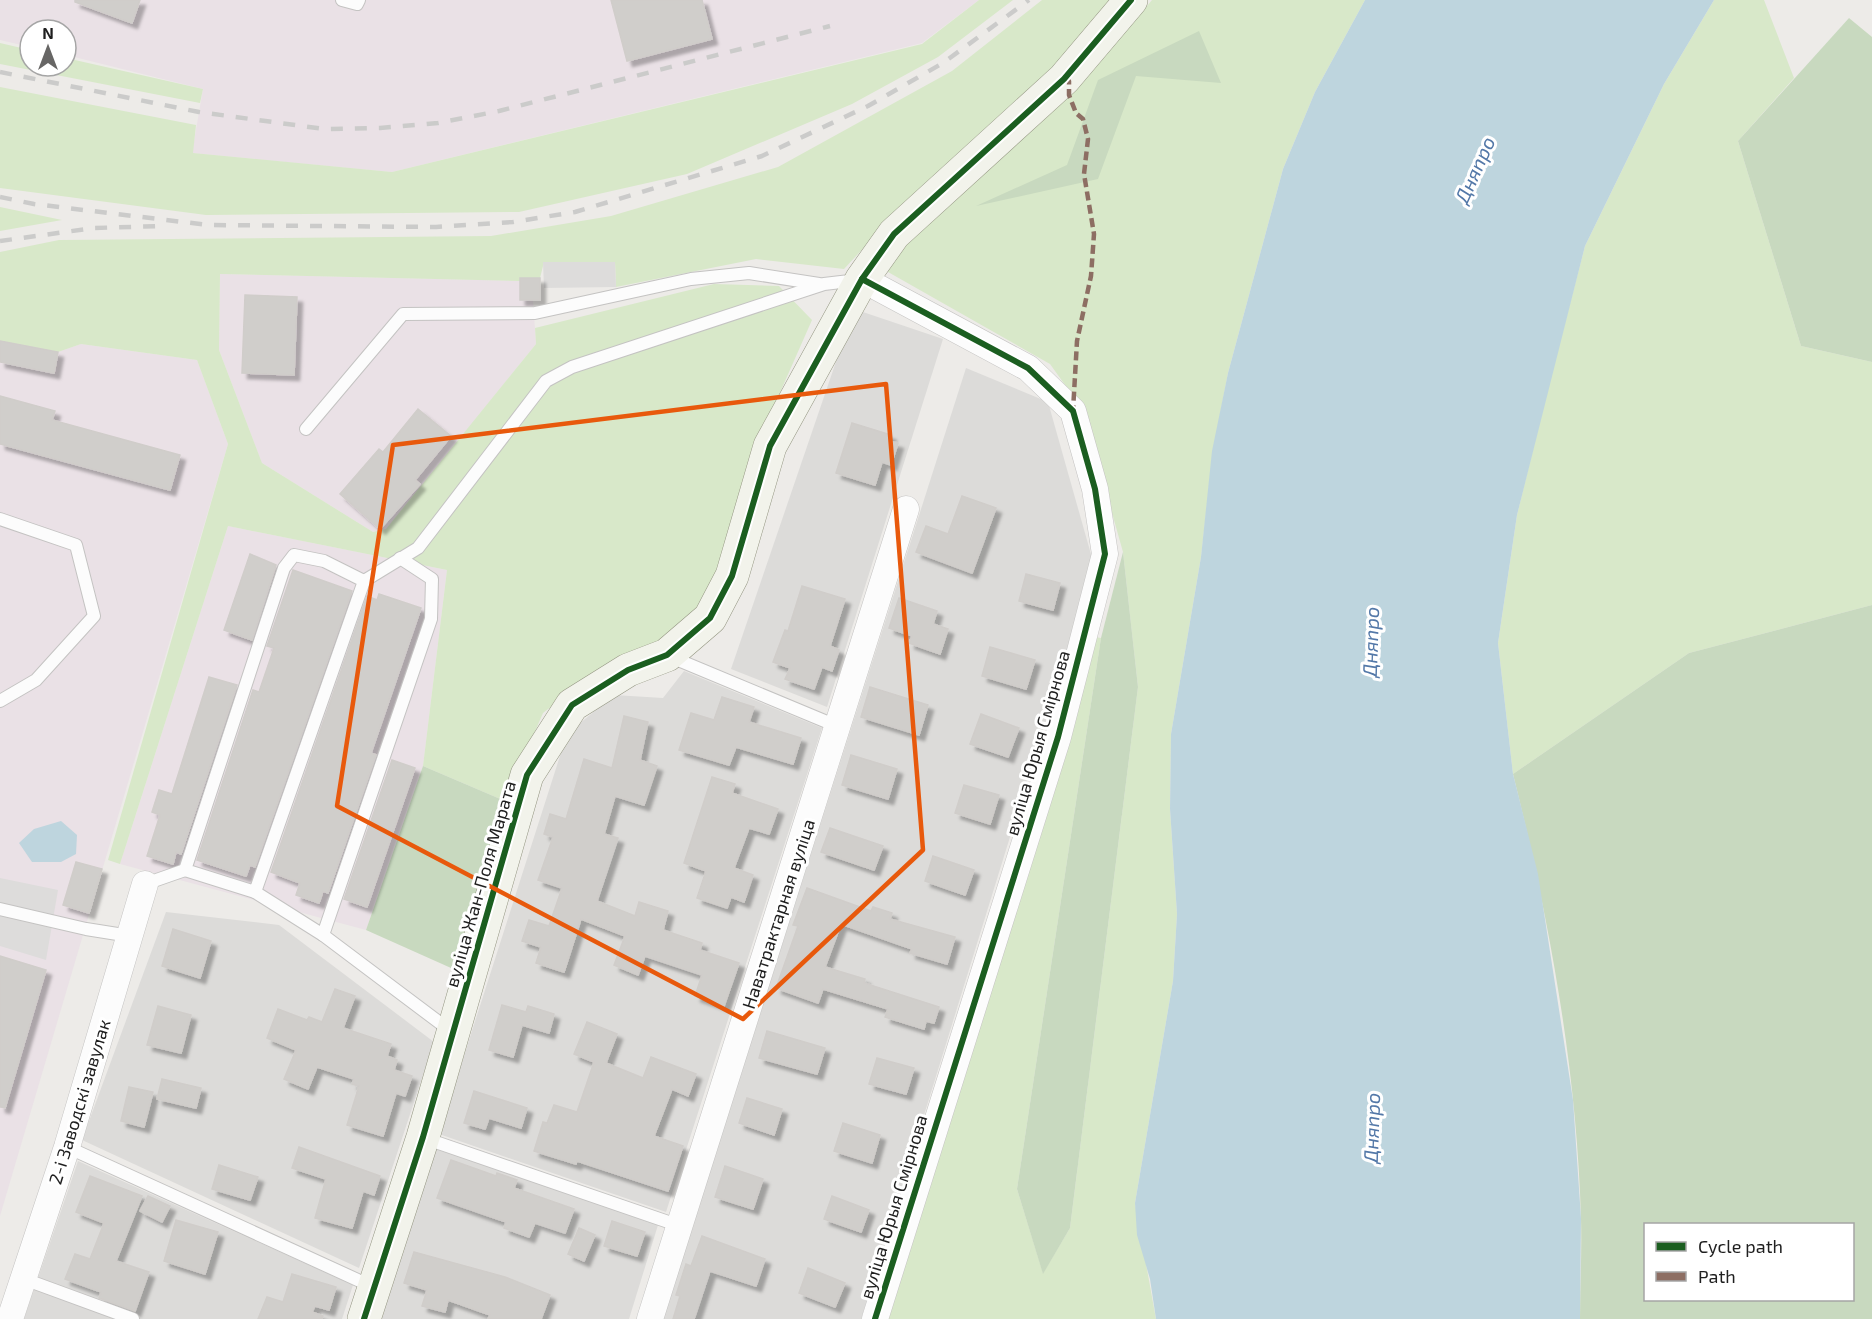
<svg xmlns="http://www.w3.org/2000/svg" width="1872" height="1319" font-family="'Exo 2',sans-serif">
  <style>
    .residential { fill: #dcdbd9 }
    .industrial { fill: #eae1e6 }
    .grass { fill: #d8e8c9 }
    .forest { fill: #c8d9bf; fill-rule: evenodd }
    .parking { fill: #dddcdb }
    .water { fill: #bed5de }
    .building { fill: #d0cecb; stroke: #d0cdca; stroke-width: 1.5; filter: url(#shadow) }
    .lines { fill: none; stroke-linecap: round; stroke-linejoin: round }
    .lane-casing { stroke: #c4c3c2; stroke-width: 14 }
    .street-casing { stroke: #c4c3c2; stroke-width: 27 }
    .secondary-casing { stroke: #939581; stroke-width: 34 }
    .lane { stroke: #fcfcfc; stroke-width: 12 }
    .street { stroke: #fcfcfc; stroke-width: 26 }
    .secondary { stroke: #f2f3eb; stroke-width: 33 }
    .rail { stroke: #cbcbca; stroke-width: 4.5; stroke-dasharray: 12 12; stroke-linecap: butt }
    .quiet { stroke: #8d6e63; stroke-width: 4.5; stroke-dasharray: 9 4.5; stroke-linecap: butt }
    .cycleway-casing { stroke: #fff; stroke-width: 10 }
    .cycleway { stroke: #1b5e20; stroke-width: 6 }
    .marked { fill: none; stroke: #e8590c; stroke-width: 4.5; stroke-linejoin: round }
    .labels { text-anchor: middle; stroke-width: 6; stroke-linejoin: round; paint-order: stroke }
    .street-label { font-size: 18px; fill: #1f1f1f; stroke: #fff }
    .water-label { font-size: 20px; font-style: italic; fill: #5378a8; stroke: #fff }
  </style>
  <defs>
    <filter id="shadow"><feDropShadow dx="5.5" dy="5.5" stdDeviation="1.5" flood-color="#0004"/></filter>
  </defs>
  <rect width="100%" height="100%" fill="#edebe8"/>
  <g class="residential">
    <path d="M854 309 943 339 827 707 731 669Z"/>
    <path d="M966 368 1048 402 1094 565 861 1319H663Z"/>
    <path d="M684 671 822 728 666 1212 439 1134 567 734 614 695 663 698Z"/>
    <path d="M166 912 279 925 434 1042 359 1268 82 1140Z"/>
    <path d="M433 1146 658 1225 629 1319H379Z"/>
    <path d="M78 1161 353 1285 342 1319H24Z"/>
  </g>
  <g class="industrial">
    <path d="M0 0H979L922 43 392 172 192 153 203 89 66 55V30H30V47L0 40Z"/>
    <path d="M220 274 520 281V278H540V300H533L536 344 386 530 373 532 262 463 219 350Z"/>
    <path d="M0 341 58 352 81 344 197 360 228 444 0 1216Z"/>
    <path d="M228 526 447 570 423 766 366 930 120 864Z"/>
  </g>
  <g class="grass">
    <path d="M979 0H1013L938 57 852 104 687 174 519 212 206 215 0 188V87L196 125 193 153 392 172 922 44Z"/>
    <path d="M1042 0H1118L1075 51 898 211 844 269 756 259 616 287 615 262H544L540 278H521L520 281 220 274 219 350 262 463 373 532 386 529 536 344 535 328 714 284 779 286 812 320 755 449 718 581 685 629 594 673 543 713 505 801 423 766 447 570 228 526 120 864 108 860 228 444 197 360 81 344 58 352 0 341V252L59 240 491 236 611 216 778 167 952 71Z"/>
    <path d="M1152 0H1365L1315 92 1283 169 1228 373 1213 451 1201 557 1171 734 1170 809 1177 914 1173 981 1135 1203 1156 1319H876L1082 635 1101 638 1017 1189 1043 1273 1070 1228 1138 687 1123 552 1083 410 1050 364 881 268 1095 68Z"/>
    <path d="M1714 0H1764L1794 78 1738 141 1801 346 1872 362V605L1689 653 1513 774 1498 643 1517 515 1548 388 1585 246 1664 84Z"/>
    <path d="M0 43 30 50V66H66V58L203 89 200 103 0 64Z"/>
    <path d="M0 207 62 220 0 231Z"/>
  </g>
  <g class="forest">
    <path d="M1849 18 1872 37V362L1801 346 1738 141Z"/>
    <path d="M1199 31 1221 83 1136 76 1098 179 976 206 1067 165 1098 80Z"/>
    <path d="M1123 552 1138 687 1070 1228 1043 1274 1017 1189 1101 638Z"/>
    <path d="M1872 605V1319H1580C1580 1286 1582 1252 1581 1219 1577 1069 1549 919 1513 774L1689 653ZM1646 1224H1852V1300H1646Z"/>
    <path d="M423 766 505 801 460 972 366 930Z"/>
  </g>
  <g class="parking">
    <path d="M543 262H615L616 287 544 288Z"/>
    <path d="M0 878 58 890 46 960 0 946Z"/>
  </g>
  <g class="water">
    <path d="M1365 0H1714L1664 84 1585 246 1517 515 1498 643 1513 774 1538 874 1573 1100 1581 1218 1580 1319H1156L1150 1279 1137 1235 1135 1203 1173 981 1177 914 1170 809 1171 734 1201 557 1212 451 1228 373 1283 169 1315 92Z"/>
    <path d="M61 821 77 835 76 854 61 862H32L19 843 34 829Z"/>
  </g>
  <g class="building">
    <path d="M75 0H140L132 23 75 2Z"/>
    <path d="M611 0H702L712 39 627 61Z"/>
    <rect x="520" y="278" width="20" height="22"/>
    <path d="M245 295 297 297 294 375 242 373Z"/>
    <path d="M0 341 58 352 54 373 0 362Z"/>
    <path d="M0 396 55 411 52 420 180 455 170 490 0 444Z"/>
    <path d="M418 409 451 436 415 480 420 484 380 529 340 494 379 449 383 452Z"/>
    <path d="M852 423 891 435 889 441 898 443 891 465 882 462 875 485 836 473Z"/>
    <path d="M962 496 996 508 972 573 916 552 926 526 948 534Z"/>
    <path d="M250 554 276 565 252 640 224 630Z"/>
    <path d="M293 570 352 591 255 867 250 865 246 876 197 860 253 690 259 692 274 648 267 646Z"/>
    <path d="M1026 574 1060 583 1053 610 1019 601Z"/>
    <path d="M802 586 845 599 830 646 839 650 832 671 822 667 814 689 785 679 790 668 773 662 785 630 788 631Z"/>
    <path d="M379 594 421 608 371 753 376 755 328 893 323 891 319 903 296 895 300 883 271 872 367 596 377 600Z"/>
    <path d="M899 598 937 611 933 624 948 629 940 654 909 643 912 636 889 628Z"/>
    <path d="M990 647 1035 660 1026 689 982 676Z"/>
    <path d="M209 677 237 685 181 854 176 852 173 864 147 856 160 815 152 812 159 790 172 794Z"/>
    <path d="M870 687 928 705 919 735 861 717Z"/>
    <path d="M722 697 754 707 749 722 801 738 793 764 736 747 729 765 679 750 691 713 714 720Z"/>
    <path d="M981 714 1019 728 1008 757 970 744Z"/>
    <path d="M624 716 648 722 640 760 657 766 644 805 615 796 604 834 618 838 597 901 635 916 639 902 668 911 663 930 702 943 700 950 739 963 724 1006 695 996 702 975 645 956 638 975 614 965 625 936 581 919 564 972 536 963 541 947 522 941 529 920 549 926 562 888 538 880 553 837 544 834 550 814 566 819 584 759 612 768Z"/>
    <path d="M851 755 897 769 888 799 842 785Z"/>
    <path d="M392 760 415 768 367 907 344 899Z"/>
    <path d="M712 777 735 784 732 793 778 809 769 834 749 828 734 868 753 875 744 902 731 897 727 908 697 898 706 871 684 863Z"/>
    <path d="M964 785 999 795 990 824 955 813Z"/>
    <path d="M830 828 883 846 874 870 821 852Z"/>
    <path d="M933 856 974 870 965 895 925 881Z"/>
    <path d="M76 862 102 869 89 913 63 905Z"/>
    <path d="M807 888 871 911 873 907 892 913 890 919 955 937 947 964 910 953 912 949 841 924 825 967 865 979 864 983 939 1007 934 1023 926 1021 924 1029 885 1017 888 1009 823 989 818 1003 776 988 798 926 793 925Z"/>
    <path d="M173 929 211 941 200 978 162 966Z"/>
    <path d="M0 956 46 970 5 1108 0 1107Z"/>
    <path d="M335 989 355 996 343 1028 391 1044 387 1056 397 1060 394 1070 412 1076 405 1096 396 1093 383 1136 347 1125 359 1086 352 1084 354 1079 317 1067 308 1089 284 1079 296 1050 267 1038 278 1009 307 1020 309 1017 322 1022Z"/>
    <path d="M502 1005 526 1012 528 1006 554 1014 549 1033 522 1025 513 1057 489 1050Z"/>
    <path d="M158 1006 191 1015 181 1053 147 1045Z"/>
    <path d="M587 1022 617 1034 606 1063 643 1078 651 1057 696 1074 688 1096 672 1089 654 1136 683 1146 668 1191 577 1161 576 1164 534 1151 543 1122 547 1123 554 1105 577 1112 594 1062 574 1054Z"/>
    <path d="M767 1031 825 1048 817 1074 759 1058Z"/>
    <path d="M877 1058 914 1068 906 1094 869 1084Z"/>
    <path d="M162 1079 201 1088 196 1108 157 1099Z"/>
    <path d="M129 1087 153 1092 144 1127 121 1121Z"/>
    <path d="M474 1091 527 1108 521 1128 489 1118 485 1129 464 1123Z"/>
    <path d="M747 1098 782 1109 774 1135 739 1123Z"/>
    <path d="M843 1123 880 1135 872 1163 834 1151Z"/>
    <path d="M299 1147 380 1176 374 1195 363 1191 352 1228 315 1218 326 1179 292 1168Z"/>
    <path d="M451 1160 496 1176 497 1173 517 1180 514 1188 574 1209 565 1233 535 1223 529 1237 504 1228 506 1222 437 1198Z"/>
    <path d="M219 1165 258 1177 250 1200 212 1189Z"/>
    <path d="M725 1166 763 1179 753 1209 715 1197Z"/>
    <path d="M90 1176 142 1196 116 1261 149 1272 135 1311 99 1298 101 1292 65 1279 75 1254 90 1259 104 1223 76 1212Z"/>
    <path d="M148 1196 170 1206 162 1222 140 1211Z"/>
    <path d="M832 1196 869 1210 861 1232 824 1219Z"/>
    <path d="M176 1220 218 1232 205 1274 164 1261Z"/>
    <path d="M612 1221 645 1232 637 1256 604 1246Z"/>
    <path d="M579 1228 595 1235 584 1261 568 1254Z"/>
    <path d="M702 1236 765 1259 756 1286 710 1271 694 1319H673L680 1296 676 1295 686 1264 691 1266Z"/>
    <path d="M414 1252 505 1277 550 1295 541 1319H488L490 1315 448 1300 445 1312 422 1306 427 1290 404 1283Z"/>
    <path d="M808 1268 845 1283 835 1307 799 1293Z"/>
    <path d="M292 1274 336 1287 329 1310 315 1306 312 1312 323 1316 322 1319H258L267 1297 283 1302Z"/>
  </g>
  <g class="lines">
    <g class="lane-casing">
      <g id="lane">
        <path d="M342 0 357 4 359 0"/>
        <path d="M306 429 403 314 535 313 691 279 749 273 819 284"/>
        <path d="M0 519 76 545 94 616 36 680 0 701"/>
        <path d="M364 581 324 561 294 555 284 568 185 870 255 892 364 581 418 548 546 381 572 367 824 284 858 280"/>
        <path d="M671 657 839 727"/>
        <path d="M145 884 185 870"/>
        <path d="M255 892 323 935 431 619 432 579 400 558"/>
        <path d="M0 909 86 929 130 936"/>
        <path d="M323 935 452 1032"/>
        <path d="M424 1138 680 1226"/>
        <path d="M67 1147 373 1287"/>
        <path d="M24 1279 133 1319"/>
      </g>
    </g>
    <g class="street-casing">
      <g id="street">
        <path d="M862 279 1028 368 1073 411 1095 489 1105 554 1058 737 875 1319"/>
        <path d="M10 1319 67 1147 145 884"/>
        <path d="M650 1319 906 509"/>
      </g>
    </g>
    <g class="secondary-casing">
      <path id="secondary" d="M364 1319 423 1137 527 775 572 705 628 670 667 655 710 618 732 576 770 446 862 279 894 234 1064 79 1131 0"/>
    </g>
    <use href="#lane" class="lane"/>
    <use href="#street" class="street"/>
    <use href="#secondary" class="secondary"/>
    <g class="rail">
      <path d="M0 72 199 112 324 129 380 128 438 123 499 111 830 26"/>
      <path d="M0 197 34 204 208 225 436 227 513 222 575 212 762 156 868 106 943 63 1029 0"/>
      <path d="M0 241 94 228 164 226"/>
    </g>
    <path class="quiet" d="M1064 79 1069 81V95L1076 113 1083 119 1088 139 1084 174 1094 234 1091 276 1077 341 1073 411"/>
    <g class="cycleway-casing">
      <g id="cycleway">
        <path d="M862 279 1028 368 1073 411 1095 489 1105 554 1058 737 875 1319"/>
        <path d="M364 1319 423 1137 527 775 572 705 628 670 667 655 710 618 732 576 770 446 862 279 894 234 1064 79 1131 0"/>
      </g>
    </g>
    <use href="#cycleway" class="cycleway"/>
  </g>
  <path class="marked" d="M886 384 923 850 743 1019 337 806 393 445Z"/>
  <g class="labels">
    <g class="street-label">
      <text transform="translate(1038 743) rotate(-74)" y="6">вуліца Юрыя Смірнова</text>
      <text transform="translate(481 884) rotate(-74)" y="6">вуліца Жан-Поля Марата</text>
      <text transform="translate(779 914) rotate(-72)" y="6">Наватрактарная вуліца</text>
      <text transform="translate(80 1102) rotate(-73)" y="6">2-і Заводскі завулак</text>
      <text transform="translate(894 1207) rotate(-73)" y="6">вуліца Юрыя Смірнова</text>
    </g>
    <g class="water-label">
      <text transform="translate(1475 170) rotate(-66)" y="7">Дняпро</text>
      <text transform="translate(1371 642) rotate(-88)" y="7">Дняпро</text>
      <text transform="translate(1372 1128) rotate(-88)" y="7">Дняпро</text>
    </g>
  </g>
  <rect x="1644" y="1223" width="210" height="78" fill="#ffffff" stroke="#a5a5a5" stroke-width="1.5"/>
  <rect x="1656" y="1242" width="30" height="9" fill="#1b5e20" stroke="#a5a5a5" stroke-width="1.5"/>
  <text x="1698" y="1253" font-size="18" fill="#1f1f1f">Cycle path</text>
  <rect x="1656" y="1272" width="30" height="9" fill="#8d6e63" stroke="#a5a5a5" stroke-width="1.5"/>
  <text x="1698" y="1283" font-size="18" fill="#1f1f1f">Path</text>
  <g transform="translate(48 48)"><circle r="28" fill="#ffffff" stroke="#a5a5a5" stroke-width="1.5"/>
  <path d="M0-4.5L10 22L0 15L-10 22Z" fill="#676665"/>
  <text y="-9" font-size="16" font-weight="bold" text-anchor="middle" fill="#1f1f1f">N</text>
  </g>
</svg>
